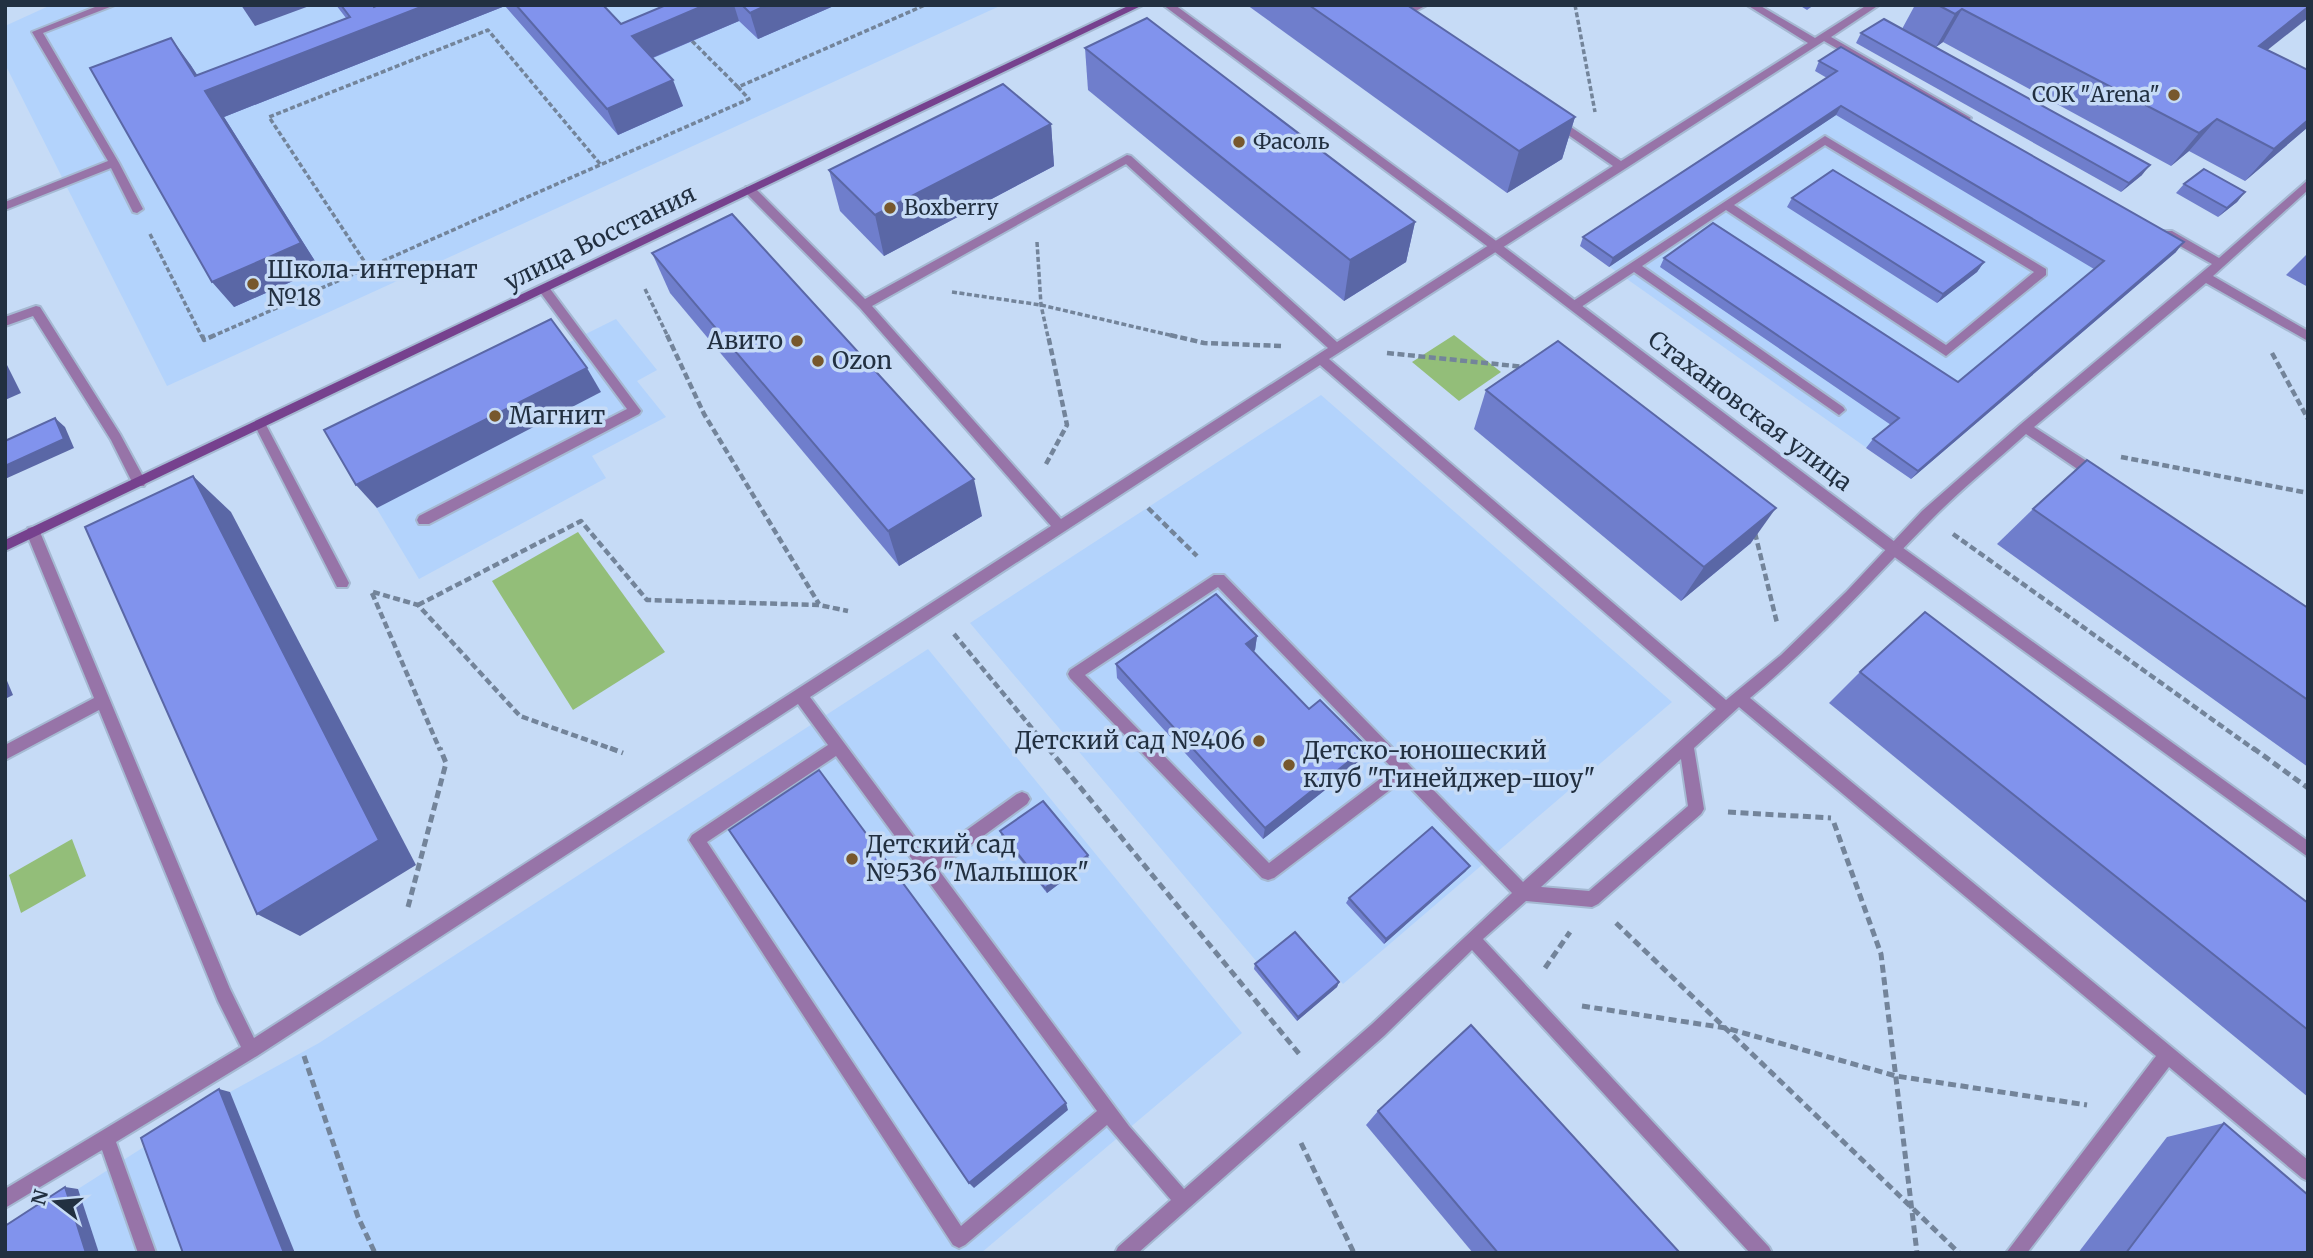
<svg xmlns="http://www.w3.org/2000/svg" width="2313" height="1258" font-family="Merriweather,serif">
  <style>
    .built { fill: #b3d3fc }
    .green { fill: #93be79 }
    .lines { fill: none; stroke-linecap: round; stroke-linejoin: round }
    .lane-casing { stroke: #a5b9d2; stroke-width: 4 }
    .street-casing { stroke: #a5b9d2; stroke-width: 4 }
    .secondary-casing { stroke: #a5b9d2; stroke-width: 4 }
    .path-far2 { stroke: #73849a; stroke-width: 3.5; stroke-dasharray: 5 2.5; stroke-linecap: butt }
    .path-far1 { stroke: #73849a; stroke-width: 4.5; stroke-dasharray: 7 3.5; stroke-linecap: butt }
    .path { stroke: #73849a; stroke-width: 5; stroke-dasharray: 8 4.5; stroke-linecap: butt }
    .lane { fill: #9774a8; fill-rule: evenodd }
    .street { fill: #9774a8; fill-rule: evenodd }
    .secondary { fill: #76418e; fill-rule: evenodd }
    .wall { fill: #6f7ecc }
    .shaded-wall { fill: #5a67a6 }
    .building { fill: #8193ed; stroke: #5a67a6; stroke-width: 2 }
    .poi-dot { fill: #77582d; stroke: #c6dbf6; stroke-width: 2.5 }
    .labels { text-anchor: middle; stroke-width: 7; stroke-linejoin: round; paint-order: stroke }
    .far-poi-label { font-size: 21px; fill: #223041; stroke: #c6dbf6; text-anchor: start }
    .street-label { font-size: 24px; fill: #223041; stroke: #c6dbf6 }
    .poi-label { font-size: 24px; fill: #223041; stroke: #c6dbf6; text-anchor: start }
  </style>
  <rect width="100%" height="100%" fill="#c6dbf6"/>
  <g class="built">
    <path d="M51 5H1002L167 386 5 64V26Z"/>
    <path d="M1832 81 2155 270 1911 479 1580 246Z"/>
    <path d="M616 319 657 370 637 381 666 417 592 456 606 478 419 579 344 454Z"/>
    <path d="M1321 395 1672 702 1343 984 1295 930 1257 962 970 623Z"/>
    <path d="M928 649 1242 1033 981 1253H5V1237L78 1189 230 1092 319 1043Z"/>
  </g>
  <g class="green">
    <path d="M1454 335 1501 372 1459 401 1412 362Z"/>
    <path d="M578 532 665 652 573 710 492 581Z"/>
    <path d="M72 839 86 876 21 913 9 875Z"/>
  </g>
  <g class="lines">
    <g class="lane-casing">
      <g id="lane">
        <path d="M100 5H115L43 33 119 163 143 209 137 213 133 212 111 168 5 210V202L108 161 32 32Z"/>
        <path d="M1414 5H1427L1404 17 1396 15Z"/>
        <path d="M1747 5H1759L1815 38 1867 5H1879L1831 37 1971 118 1966 121 1962 120 1824 41 1329 359 1726 700 1781 655 1846 592 1922 511 2021 424 2212 264 2164 237V231H2172L2219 258 2308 180V190L2213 276 2308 331V341L2206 283 2034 427 2102 471 2103 475 2102 479H2092L2026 434C1994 463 1960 490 1930 521 1870 582 1816 643 1750 698L2308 1160V1181L2302 1178 2169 1067 2027 1253H2006L2156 1056 1739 707 1694 748 1704 809 1701 814 1598 904 1592 907 1526 901 1483 939 1769 1247 1772 1253H1750L1472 950 1384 1036 1138 1253H1115L1118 1247 1171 1200 1107 1125 965 1245 959 1248 953 1245 689 840 692 835 828 745 798 704 257 1056 116 1142 156 1253H138L102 1150 5 1208V1189L241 1047 218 1001 99 710 5 760V745L94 698 26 532 28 528 33 527 40 532 230 989 254 1038 1051 526 860 308 746 193V187H754L865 299 1127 155 1131 156 1337 342 1613 166 1551 123V119H1559L1621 161 1808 43ZM1126 164 1328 348 1061 519 872 306ZM1320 365 1716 709 1523 882 1224 575H1214L1070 670 1068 674 1070 678 1262 878 1268 880 1274 878 1403 780 1512 893 1372 1024 1184 1189 1129 1126 938 869 1027 804 1030 799 1027 794 1022 792 1017 794 929 857 810 697ZM1218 587 1393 769 1269 863 1085 675ZM836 756 1097 1111 961 1226 707 842ZM1681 759 1688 806 1589 891 1541 887Z"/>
        <path d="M1825 136 2046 269V275L1946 356 1726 210 1642 266 1843 407 1845 410 1839 415 1634 272 1578 309H1570V303ZM1825 145 2034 272 1946 345 1734 205Z"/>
        <path d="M544 285 548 286 641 411 639 414 429 524H419L417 520 419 516 627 409 540 292 538 289Z"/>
        <path d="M36 306 40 307 120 434 146 482 144 486H134L111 440 33 316 5 326V317Z"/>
        <path d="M260 419 264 421 347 579 349 583 347 587H337L254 424Z"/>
      </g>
    </g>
    <g class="street-casing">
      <path id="street" d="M1163 5H1175L1499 243 1899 545 2308 841V857L1889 553 1491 249Z"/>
    </g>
    <g class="secondary-casing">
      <path id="secondary" d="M1130 5H1143L5 551V540Z"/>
    </g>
    <g class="path-far2">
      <path d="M1575 5 1595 112"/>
      <path d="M692 41 738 87"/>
      <path d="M150 234 202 337"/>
      <path d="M1037 242 1041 305 1048 337"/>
      <path d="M368 267 269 117 488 30 601 165"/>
      <path d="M645 289 668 337"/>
      <path d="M952 292 1041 305 1178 337"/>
      <path d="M211 337 749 99 738 87 925 5"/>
    </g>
    <g class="path-far1">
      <path d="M202 335 204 340 215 335"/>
      <path d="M667 335 704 414 819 604"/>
      <path d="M1170 335 1204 343 1281 346"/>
      <path d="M1387 353 1525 367"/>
      <path d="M2272 353 2308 419"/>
      <path d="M2121 457 2308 493"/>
      <path d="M1046 464 1067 425 1048 335"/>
      <path d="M1148 508 1197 556"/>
      <path d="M1755 533 1777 623"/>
      <path d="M1953 534 2255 750"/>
      <path d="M373 592 418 605 520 716 615 750"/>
      <path d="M372 593 440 750"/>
      <path d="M418 605 581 521 647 600 819 605 848 611"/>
      <path d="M954 634 1050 750"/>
    </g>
    <g class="path">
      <path d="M610 748 623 753"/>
      <path d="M1048 748 1300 1055"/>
      <path d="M2253 748 2308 788"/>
      <path d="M1728 812 1831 818"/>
      <path d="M1834 823 1881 954 1917 1253"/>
      <path d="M408 907 446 763 440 748"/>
      <path d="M1616 923 1959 1253"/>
      <path d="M1545 968 1570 932"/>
      <path d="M1582 1006 1726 1028 1896 1076 2087 1105"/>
      <path d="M304 1056 358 1217 375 1253"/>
      <path d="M1301 1143 1354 1253"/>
    </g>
    <use href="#lane" class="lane"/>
    <use href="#street" class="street"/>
    <use href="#secondary" class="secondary"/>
  </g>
  <g class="wall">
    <path d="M336 5H373L374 7 378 5H603L621 24 666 5H836L758 39 739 21 653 58 683 106 618 135 505 6 224 117 320 269 234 307 190 64 197 75 346 18Z"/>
    <path d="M1247 5H1407L1575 117 1562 159 1507 193Z"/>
    <path d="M1799 5H1814L1807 10Z"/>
    <path d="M1915 5H2308L2267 50 2308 70V127L2245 181 2189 151 2171 166 1943 42 1936 47 1902 29Z"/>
    <path d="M1861 33 2142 175 2121 192 1856 43Z"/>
    <path d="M1085 48 1415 222 1406 262 1344 301 1088 90Z"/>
    <path d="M1819 61 2176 252 1911 479 1866 448 1873 439 1891 425 1660 267 1664 258 1958 382 2094 269 1836 115 1609 267 1580 246 1583 237 1827 78 1815 71Z"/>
    <path d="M1051 124 1054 166 884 256 840 211 829 170Z"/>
    <path d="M2184 184 2245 192 2237 202 2218 217 2176 193Z"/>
    <path d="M1792 198 1984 262 1977 272 1937 303 1787 207Z"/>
    <path d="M652 253 982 516 899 566 670 293Z"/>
    <path d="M2308 253V287L2286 275Z"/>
    <path d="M1486 390 1751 543 1681 601 1474 429Z"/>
    <path d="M2033 509 2308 608V767L1997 544Z"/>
    <path d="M1257 636 1255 650 1253 652 1309 709 1363 760 1263 839 1117 678 1116 664Z"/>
    <path d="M1860 672 2308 903V1097L1829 703Z"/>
    <path d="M1000 831 1088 855 1089 861 1047 893 1002 837Z"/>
    <path d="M1466 871 1384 944 1346 903 1349 898Z"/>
    <path d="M1255 964 1339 982 1337 987 1297 1021 1254 969Z"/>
    <path d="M1378 1111 1680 1253H1473L1366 1125Z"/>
    <path d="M2224 1123 2308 1253H2078L2167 1137Z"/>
  </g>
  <g class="shaded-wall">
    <path d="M241 5H312L255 26Z"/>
    <path d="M426 5 505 6 224 117 320 269 234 307 212 282 171 38 190 64 207 90Z"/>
    <path d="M705 5H734L739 21 642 62 632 36Z"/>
    <path d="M767 5H836L758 39 750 13Z"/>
    <path d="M2308 7V18L2231 79 2259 46Z"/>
    <path d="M1962 9 1943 42 1936 47 1955 14Z"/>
    <path d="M673 80 683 106 618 135 607 109Z"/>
    <path d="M1841 106 1836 115 1609 267 1613 258Z"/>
    <path d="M1575 117 1562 159 1507 193 1519 151Z"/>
    <path d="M2217 119 2189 151 2171 166 2199 133Z"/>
    <path d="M2308 120V127L2245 181 2274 149Z"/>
    <path d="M1051 124 1054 166 884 256 875 215Z"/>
    <path d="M2150 165 2142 175 2121 192 2129 183Z"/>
    <path d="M2245 192 2237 202 2218 217 2227 208Z"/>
    <path d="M1415 222 1406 262 1344 301 1350 260Z"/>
    <path d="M2184 242 2176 252 1911 479 1918 471Z"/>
    <path d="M1984 262 1977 272 1937 303 1943 294Z"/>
    <path d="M5 361 21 393 5 400Z"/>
    <path d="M587 368 601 392 377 508 356 485Z"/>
    <path d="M55 418 65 427 74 448 5 479V466Z"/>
    <path d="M193 476 231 512 416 865 300 936 257 914Z"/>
    <path d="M974 479 982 516 899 566 888 531Z"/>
    <path d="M1776 508 1751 543 1681 601 1704 567Z"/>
    <path d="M1257 636 1255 650 1244 658 1246 644Z"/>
    <path d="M5 676 13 695 5 699Z"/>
    <path d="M1367 747 1363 760 1263 839 1265 828Z"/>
    <path d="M1088 855 1089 861 1047 893 1045 888Z"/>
    <path d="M1470 866 1466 871 1384 944 1386 939Z"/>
    <path d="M1339 982 1337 987 1297 1021 1298 1017Z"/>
    <path d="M219 1089 230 1092 295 1253H284Z"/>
    <path d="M1066 1103 1068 1110 974 1188 969 1183Z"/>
    <path d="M65 1187 78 1189 99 1253H86Z"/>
  </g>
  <g class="building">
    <path d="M341 5H373L374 7 378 5H426L205 91 301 243 212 282 90 68 171 38 195 76 350 17Z"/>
    <path d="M516 5H603L621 24 666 5H705L632 36 673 80 607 109Z"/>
    <path d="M742 5H767L750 13Z"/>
    <path d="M1309 5H1407L1575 117 1519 151Z"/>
    <path d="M1938 5H2308V7L2259 46 2308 70V120L2274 149 2217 119 2199 133 1962 9 1955 14Z"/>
    <path d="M1147 18 1415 222 1350 260 1085 48Z"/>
    <path d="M1884 19 2150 165 2129 183 1861 33Z"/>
    <path d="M1841 47 2184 242 1918 471 1873 439 1899 418 1664 258 1713 223 1958 382 2104 261 1841 106 1613 258 1583 237 1837 71 1819 61Z"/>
    <path d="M1003 84 1051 124 875 215 829 170Z"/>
    <path d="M2204 169 2245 192 2227 208 2184 184Z"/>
    <path d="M1833 170 1984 262 1943 294 1792 198Z"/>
    <path d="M732 214 974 479 888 531 652 253Z"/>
    <path d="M551 319 587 368 356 485 324 430Z"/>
    <path d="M1558 341 1776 508 1704 567 1486 390Z"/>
    <path d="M55 418 64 439 5 466V441Z"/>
    <path d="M2087 460 2308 608V700L2033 509Z"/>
    <path d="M193 476 379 840 257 914 85 527Z"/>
    <path d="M1216 594 1257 636 1246 644 1309 709 1320 700 1367 747 1265 828 1116 664Z"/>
    <path d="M1925 612 2308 903V1030L1860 672Z"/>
    <path d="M819 770 1066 1103 969 1183 729 830Z"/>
    <path d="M1043 801 1088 855 1045 888 1000 831Z"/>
    <path d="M1432 827 1470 866 1386 939 1349 898Z"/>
    <path d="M1295 932 1339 982 1298 1017 1255 964Z"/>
    <path d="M1471 1025 1680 1253H1498L1378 1111Z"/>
    <path d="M219 1089 284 1253H183L141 1138Z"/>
    <path d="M2224 1123 2308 1195V1253H2126Z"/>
    <path d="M65 1187 86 1253H5V1226Z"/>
  </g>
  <g class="poi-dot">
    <circle cx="2174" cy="95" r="7"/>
    <circle cx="1239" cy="142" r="7"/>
    <circle cx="890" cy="208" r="7"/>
    <circle cx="253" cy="284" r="7"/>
    <circle cx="797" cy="341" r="7"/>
    <circle cx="818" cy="361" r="7"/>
    <circle cx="495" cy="416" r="7"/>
    <circle cx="1259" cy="741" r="7"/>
    <circle cx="1289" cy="765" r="7"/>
    <circle cx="852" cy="859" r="7"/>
  </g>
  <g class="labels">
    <g class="far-poi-label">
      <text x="2160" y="102" text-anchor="end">СОК "Arena"</text>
      <text x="1253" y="149">Фасоль</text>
      <text x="904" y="215">Boxberry</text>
    </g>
    <g class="street-label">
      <text transform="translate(600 238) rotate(-26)" y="8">улица Восстания</text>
      <text transform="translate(1750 411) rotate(37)" y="8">Стахановская улица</text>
    </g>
    <g class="poi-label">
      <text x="267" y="278">Школа-интернат<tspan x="267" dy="28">№18</tspan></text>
      <text x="783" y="349" text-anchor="end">Авито</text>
      <text x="832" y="369">Ozon</text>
      <text x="509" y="424">Магнит</text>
      <text x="1245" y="749" text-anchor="end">Детский сад №406</text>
      <text x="1303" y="759">Детско-юношеский<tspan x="1303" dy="28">клуб "Тинейджер-шоу"</tspan></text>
      <text x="866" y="853">Детский сад<tspan x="866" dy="28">№536 "Малышок"</tspan></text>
    </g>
  </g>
  <rect width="2313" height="1258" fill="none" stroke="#223041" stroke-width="14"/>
  <g transform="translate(56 1202) rotate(286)" stroke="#c6dbf6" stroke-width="5" paint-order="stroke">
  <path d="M0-5L12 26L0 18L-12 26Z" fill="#223041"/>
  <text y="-10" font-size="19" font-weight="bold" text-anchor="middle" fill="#223041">N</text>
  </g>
</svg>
